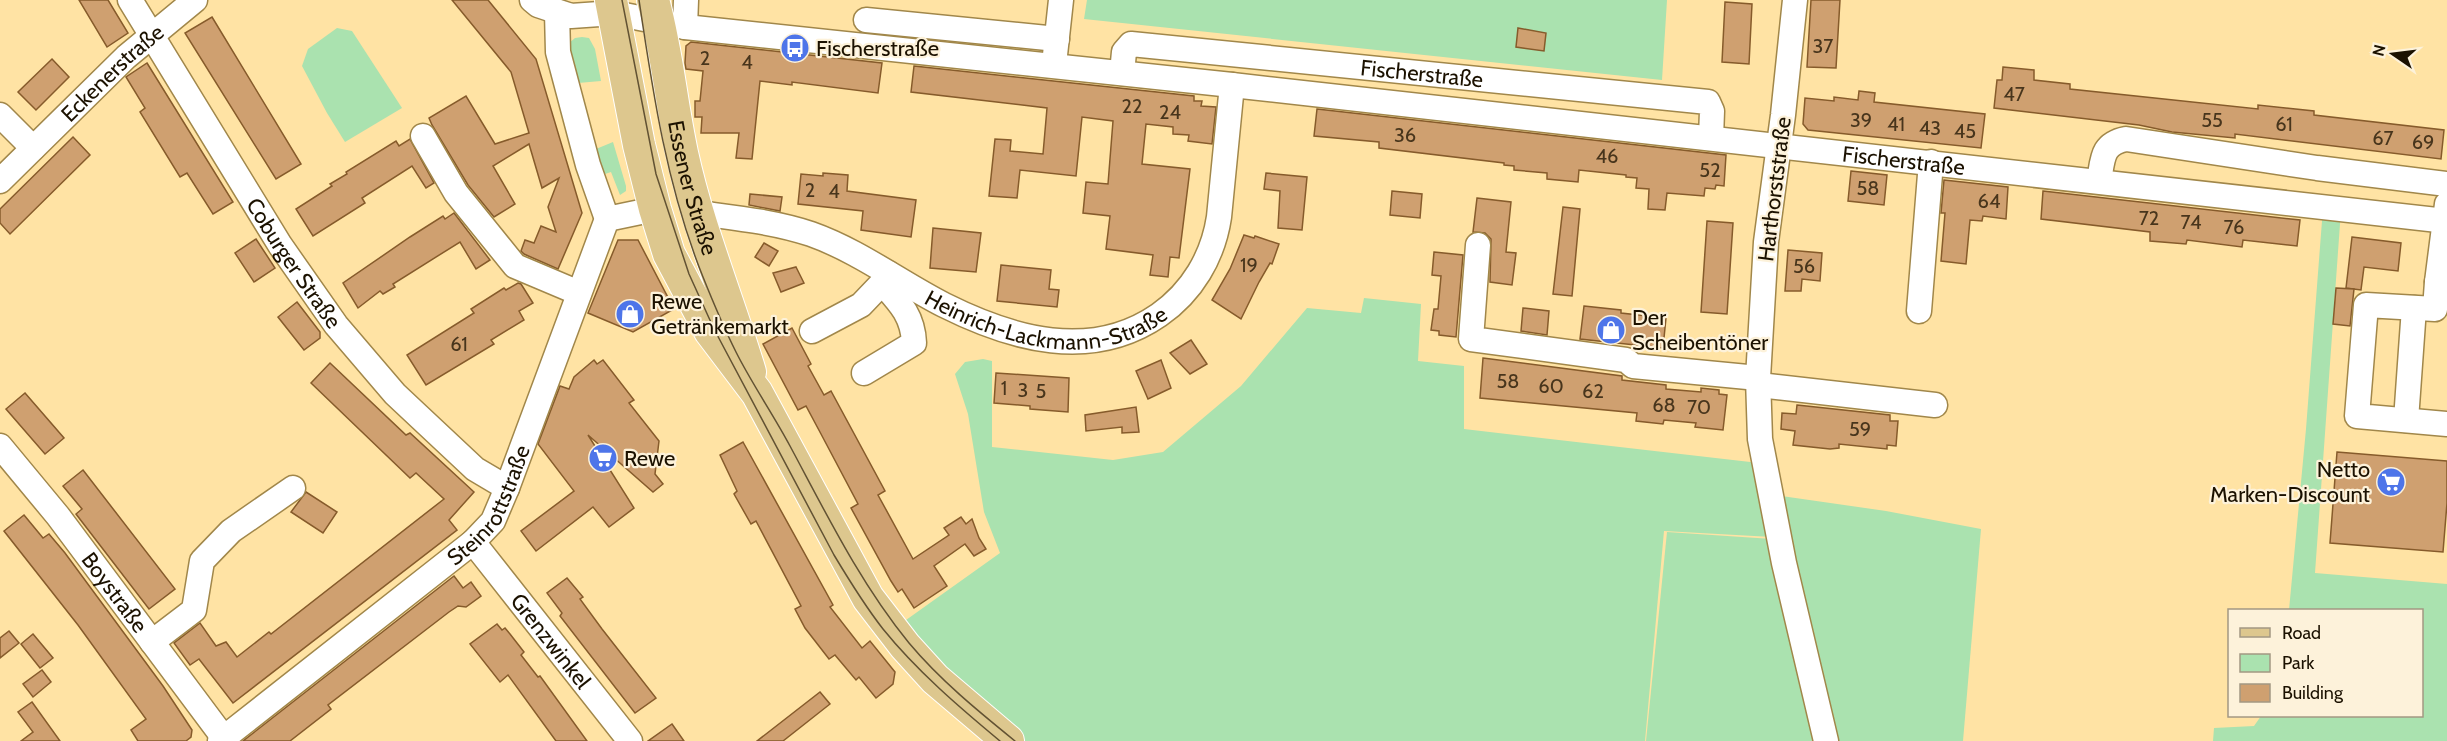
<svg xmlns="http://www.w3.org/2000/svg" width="2447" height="741" font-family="Cabin,sans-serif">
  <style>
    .green { fill: #aae2af }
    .building { fill: #cfa070; stroke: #865b2b; stroke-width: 1.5 }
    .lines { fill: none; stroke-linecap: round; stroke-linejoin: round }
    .minor-casing { stroke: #a1874a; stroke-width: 27 }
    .major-casing { stroke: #fff; stroke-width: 34 }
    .minor { stroke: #fff; stroke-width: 24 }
    .major { stroke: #ddc78e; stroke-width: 32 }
    .tram { stroke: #625233; stroke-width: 1.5 }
    .labels { text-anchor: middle; stroke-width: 4.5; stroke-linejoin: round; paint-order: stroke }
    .number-label { font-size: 20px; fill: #48351c }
    .poi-label { font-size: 22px; fill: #1b1100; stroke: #fdf2da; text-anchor: start }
    .street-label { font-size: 22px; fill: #1b1100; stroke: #fdf2da }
  </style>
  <rect width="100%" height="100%" fill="#ffe3a4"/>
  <g class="green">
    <path d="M1087 0H1667L1662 80 1084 19Z"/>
    <path d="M337 28 352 31 402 108 345 142 327 113 302 66 308 49Z"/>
    <path d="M582 37 589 38 595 49 601 81 578 83 569 56V43L575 38Z"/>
    <path d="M613 142 626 186V191L620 195 611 172 602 175 596 149Z"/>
    <path d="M2323 208 2341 210 2315 573 2447 584V741H2213L2214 728 2254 726 2261 716H2422V610H2289L2306 429Z"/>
    <path d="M1364 298 1421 304 1418 361 1464 366V429L1759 463 1772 537 1664 531 1645 741H1009L892 630 1000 553 984 512 968 414 955 374 965 362 983 359 992 361V447L1113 460 1163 452 1241 386 1307 308 1361 313Z"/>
    <path d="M1775 495 1886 511 1981 529 1963 741H1838Z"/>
    <path d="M1667 532 1772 539 1817 741H1646Z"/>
  </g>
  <g class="building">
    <path d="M79 0H108L128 33 107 47Z"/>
    <path d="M452 0H488L536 59 582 213 558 269 524 254 521 251 525 240 534 243 541 226 556 232 548 207 559 178 542 188 529 144 493 166 515 204 494 217 468 185 432 125 429 118 466 96 495 144 529 133 511 72Z"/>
    <path d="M1811 0H1840L1836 68 1807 67Z"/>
    <path d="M1725 2 1752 4 1749 64 1722 62Z"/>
    <path d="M212 17 301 164 276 179 185 33Z"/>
    <path d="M1518 28 1546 33 1544 51 1516 47Z"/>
    <path d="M691 42 882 63 878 93 792 82V85L760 81 752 159 736 158 739 133H701L702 117H695V101H700L703 71 686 69 685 63 686 46Z"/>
    <path d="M52 59 69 77 36 110 18 92Z"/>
    <path d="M147 63 233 202 213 214 187 173 180 177 140 112 145 108 126 77Z"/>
    <path d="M914 66 1194 96V101H1202L1201 106 1216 107 1212 144 1188 141 1189 135 1173 134V127L1146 124 1142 164 1190 169 1179 258 1170 257 1168 277 1150 275 1153 255 1106 249 1110 216 1083 213 1086 182 1108 184 1113 121 1082 117 1076 176 1020 170 1017 198 989 196 995 139 1011 140 1010 151 1043 154 1047 108 911 92Z"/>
    <path d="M2003 67 2034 70V80L2070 84V89L2258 109V105L2314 111V115L2444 130 2441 159 2235 134V138L2172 132 2139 125 1994 108 1997 80H2002Z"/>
    <path d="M1859 91 1875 93 1874 102 1985 114 1981 148 1808 130 1803 124 1805 98 1834 101V97L1858 100Z"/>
    <path d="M1317 109 1726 155 1724 186 1716 185 1715 189 1705 188 1704 196 1667 193 1665 210 1648 209 1649 189 1636 188 1637 178 1626 177V175L1579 170 1578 182 1547 179V173L1514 170V166L1504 165V163L1379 148V142L1314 136Z"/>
    <path d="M73 137 90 155 10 234 0 223V209Z"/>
    <path d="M410 139 434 183 426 188 412 166 362 198 365 203 313 236 296 209 332 186 330 184 347 174 346 172 396 141 399 146Z"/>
    <path d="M1851 171 1887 175 1884 205 1848 201Z"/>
    <path d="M823 173 848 175 847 191 916 200 911 237 861 230 863 211 798 204 801 174 823 176Z"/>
    <path d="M1266 173 1307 177 1302 230 1278 228 1280 191 1264 189Z"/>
    <path d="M1944 180 2008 187 2006 219 1983 216 1982 221 1970 220 1966 264 1941 261 1945 213H1941Z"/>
    <path d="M1392 191 1422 194 1420 218 1390 215Z"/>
    <path d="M2043 191 2300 220 2297 246 2243 240 2242 247 2187 240 2186 244 2150 241V232L2041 219Z"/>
    <path d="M750 194 782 197 780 211 749 205Z"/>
    <path d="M1477 198 1511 202 1506 252 1516 253 1512 285 1490 282 1491 239 1485 233 1473 232Z"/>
    <path d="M1563 207 1580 209 1572 296 1553 294Z"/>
    <path d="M454 213 490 260 476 269 460 242 393 284 395 287 383 294 380 291 358 308 343 283 410 237 443 216 445 219Z"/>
    <path d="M1707 221 1733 223 1727 314 1701 312Z"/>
    <path d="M933 228 981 233 976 272 930 268Z"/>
    <path d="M1244 235 1254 238 1255 236 1279 244 1272 264 1270 263 1259 282 1241 319 1212 300 1230 269Z"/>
    <path d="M2352 237 2401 243 2398 271 2364 267 2361 290 2346 288Z"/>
    <path d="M256 239 275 268 254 282 235 253Z"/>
    <path d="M618 240H638L674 309 633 332 588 313Z"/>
    <path d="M764 243 778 251 769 266 755 257Z"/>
    <path d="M1788 250 1822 253 1820 281 1802 279 1801 291H1785Z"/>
    <path d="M1434 252 1463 255 1456 337 1439 335V331L1431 330 1434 309H1438L1441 276 1432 275Z"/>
    <path d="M1001 265 1051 270 1049 289 1059 290 1057 307 997 301Z"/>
    <path d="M796 267 804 283 781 292 773 273Z"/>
    <path d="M518 283 521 284 533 303 519 311 524 320 491 340 494 344 426 385 407 355 474 313 471 309 504 288 506 290Z"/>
    <path d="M2336 288 2354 289 2350 326 2333 324Z"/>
    <path d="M297 302 320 332V338L304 350 278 317Z"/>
    <path d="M1584 306 1621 310V313L1666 318 1663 348 1580 339Z"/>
    <path d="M1523 308 1549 311 1547 335 1521 331Z"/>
    <path d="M792 328 811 364 808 366 824 395 831 391 885 491 878 495 913 559 949 535 944 528 961 517 966 524 972 519 979 538 986 549 974 556 965 544 934 566 947 586 914 608 902 589 898 592 891 581 851 508 858 504 821 434 806 406 798 410 763 344Z"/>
    <path d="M1191 340 1207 364 1190 374 1170 353Z"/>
    <path d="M1483 358 1622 376V380L1666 385V389L1701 392V388L1719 390V394L1727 395 1723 430 1695 427 1696 423 1664 420 1663 424 1636 421 1637 413 1480 398Z"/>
    <path d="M594 360 597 364 603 360 634 400 629 403 659 441 655 474 663 484 653 492 588 435 634 508 609 527 593 507 536 551 521 531 574 491 538 444 560 386 569 389 574 377Z"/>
    <path d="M1161 360 1171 388 1148 399 1136 371Z"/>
    <path d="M330 363 406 435 410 433 474 492 449 520 457 530 233 703 199 659 190 665 174 643 200 623 216 646 226 642 237 657 269 632 271 634 444 499 416 473 410 478 311 383Z"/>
    <path d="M996 373 1069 378 1068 412 1030 409V406L994 403Z"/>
    <path d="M25 393 64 438 45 454 6 409Z"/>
    <path d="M1797 405 1890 415V421H1898L1896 446 1887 445V449L1839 444V448L1830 449 1793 445 1795 431 1781 429 1782 413 1796 414Z"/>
    <path d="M1136 407 1139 432 1122 433V427L1086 431 1085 415Z"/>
    <path d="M743 442 833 605 830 607 862 648 870 641 895 672 893 684 876 698 859 677 856 680 835 655 829 659 805 628 795 609 801 606 756 521 751 524 734 494 737 491 720 455Z"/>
    <path d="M2337 452 2447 461V503L2443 552 2330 543Z"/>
    <path d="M83 470 175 589 149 609 76 514 82 509 63 486Z"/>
    <path d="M306 492 337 512 323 533 291 512Z"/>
    <path d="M24 515 43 538 49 534 65 553 163 686 192 730 191 737 186 741H138L131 730 146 719 78 625 4 531Z"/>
    <path d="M454 576 463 588 471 582 481 596 466 607 458 606 449 612 328 705 331 709 290 741H243Z"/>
    <path d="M567 578 583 597 580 599 602 629 656 698 635 713 560 616 562 613 547 593Z"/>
    <path d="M497 624 502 630 505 628 510 634 524 652 521 655 538 677 540 676 587 741H556L508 675 500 682 470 644Z"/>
    <path d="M9 631 19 643 0 658V638Z"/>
    <path d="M33 634 53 658 40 668 21 644Z"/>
    <path d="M42 670 51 682 33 697 23 684Z"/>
    <path d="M820 692 830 704 783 741H757Z"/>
    <path d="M32 702 60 741H21L33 732 18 712Z"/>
    <path d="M672 724 684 741H648Z"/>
  </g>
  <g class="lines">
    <g class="minor-casing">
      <g id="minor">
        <path id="s1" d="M130 0 280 245 336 325 395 394 475 469 507 488"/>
        <path id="s2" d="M532 0 538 5 571 16 614 13 685 27 1232 85 2447 221"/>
        <path d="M1795 0 1783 115 1766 242 1758 378 1760 439 1784 563 1826 741"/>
        <path d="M557 12 558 52 588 165 607 219"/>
        <path d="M866 20 1057 39"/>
        <path d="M685 27 686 0"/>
        <path d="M1055 55 1061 0"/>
        <path id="s3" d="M1122 73 1124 52 1131 44 1708 102 1712 111 1711 138"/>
        <path d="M0 115 33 148"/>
        <path d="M423 136 456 193 515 266 579 293"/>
        <path id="s4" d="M0 181 126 57 195 0"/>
        <path d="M2099 181C2103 159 2101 144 2126 139L2317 168 2447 184"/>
        <path id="s5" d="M699 213C736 218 776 222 811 234 859 251 899 282 944 305 1012 339 1091 362 1159 315 1192 292 1213 257 1219 217L1232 85"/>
        <path d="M1478 245 1471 339 1626 360 1633 366 1758 378"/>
        <path d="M2437 282 2435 309 2366 305 2357 416 2447 424"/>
        <path d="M2446 294 2437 282 2447 204"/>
        <path d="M1919 311 1931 162"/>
        <path d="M812 331 861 305 882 283"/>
        <path d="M864 373 914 343C913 316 900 303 882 283L888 273"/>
        <path d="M1759 385 1935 405"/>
        <path d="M2406 420 2414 308"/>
        <path id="s6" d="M0 446 58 516 226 741"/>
        <path id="s7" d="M473 542 630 741"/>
        <path d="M152 642 194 610 202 561 231 531 293 488"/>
        <path id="s8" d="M220 741 473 542 493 521 507 488 607 219 655 209"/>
      </g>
    </g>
    <g class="major-casing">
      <g id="major">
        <path d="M611 0 639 145 655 209 669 254 710 331 757 393 868 598 905 646 935 679 1008 741"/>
        <path id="s9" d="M653 0C667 50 671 102 682 153 698 227 728 299 750 372"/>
      </g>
    </g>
    <use href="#minor" class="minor"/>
    <use href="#major" class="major"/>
    <g class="tram">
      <path d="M622 0 656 174 689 274 714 329 834 555C849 580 865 606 883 629 917 671 959 707 1000 741"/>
      <path d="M639 0C653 94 667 188 703 277 713 302 724 328 736 352 752 384 773 414 790 446 826 513 860 583 909 643 940 680 978 711 1015 741"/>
    </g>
  </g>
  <defs>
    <g id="bus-disc" transform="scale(1.5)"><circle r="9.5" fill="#4e75e9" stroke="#fdf2da"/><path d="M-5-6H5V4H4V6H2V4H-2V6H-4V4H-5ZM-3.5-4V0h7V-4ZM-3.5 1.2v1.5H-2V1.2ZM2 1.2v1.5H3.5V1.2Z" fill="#fff"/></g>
    <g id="shop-disc" transform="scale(1.5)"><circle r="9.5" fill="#4e75e9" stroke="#fdf2da"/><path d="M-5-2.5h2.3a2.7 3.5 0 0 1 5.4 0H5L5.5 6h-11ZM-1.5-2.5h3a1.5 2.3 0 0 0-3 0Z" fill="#fff"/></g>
    <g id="supermarket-disc" transform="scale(1.5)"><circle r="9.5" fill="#4e75e9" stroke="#fdf2da"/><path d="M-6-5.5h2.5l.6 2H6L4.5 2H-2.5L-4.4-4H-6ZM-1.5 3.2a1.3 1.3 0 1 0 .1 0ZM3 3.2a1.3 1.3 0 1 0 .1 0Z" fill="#fff"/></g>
  </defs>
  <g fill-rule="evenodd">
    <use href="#bus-disc" x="795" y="48"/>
    <use href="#shop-disc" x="630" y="314"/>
    <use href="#shop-disc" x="1611" y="330"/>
    <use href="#supermarket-disc" x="603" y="458"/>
    <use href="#supermarket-disc" x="2391" y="482"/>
  </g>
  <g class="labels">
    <g class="number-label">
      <text x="1823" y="53">37</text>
      <text x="705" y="65">2</text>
      <text x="747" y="69">4</text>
      <text x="2014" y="101">47</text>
      <text x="1132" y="113">22</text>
      <text x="1170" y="119">24</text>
      <text x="1861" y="127">39</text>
      <text x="2212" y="127">55</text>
      <text x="1896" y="131">41</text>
      <text x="2284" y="131">61</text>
      <text x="1930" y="135">43</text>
      <text x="1965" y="138">45</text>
      <text x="1405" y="142">36</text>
      <text x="2383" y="145">67</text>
      <text x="2423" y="149">69</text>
      <text x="1607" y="163">46</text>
      <text x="1710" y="177">52</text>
      <text x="1868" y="195">58</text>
      <text x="810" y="197">2</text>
      <text x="834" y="198">4</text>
      <text x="1989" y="208">64</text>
      <text x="2149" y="225">72</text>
      <text x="2191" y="229">74</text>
      <text x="2234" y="234">76</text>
      <text x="1249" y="272">19</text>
      <text x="1804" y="273">56</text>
      <text x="459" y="351">61</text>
      <text x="1508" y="388">58</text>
      <text x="1551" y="393">60</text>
      <text x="1004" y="395">1</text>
      <text x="1023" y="397">3</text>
      <text x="1041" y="398">5</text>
      <text x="1593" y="398">62</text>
      <text x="1664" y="412">68</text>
      <text x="1699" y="414">70</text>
      <text x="1860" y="436">59</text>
    </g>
    <g class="poi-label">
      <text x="816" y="56">Fischerstraße</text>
      <text x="651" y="309">Rewe<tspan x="651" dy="25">Getränkemarkt</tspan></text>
      <text x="1632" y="325">Der<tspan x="1632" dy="25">Scheibentöner</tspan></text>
      <text x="624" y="466">Rewe</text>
      <text x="2370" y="477" text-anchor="end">Netto<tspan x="2370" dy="25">Marken-Discount</tspan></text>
    </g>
    <g class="street-label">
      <text dy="8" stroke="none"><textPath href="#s4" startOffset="156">Eckenerstraße</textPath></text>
      <text dy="8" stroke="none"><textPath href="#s3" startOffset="324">Fischerstraße</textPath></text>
      <text dy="8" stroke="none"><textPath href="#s2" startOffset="1384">Fischerstraße</textPath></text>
      <text dy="8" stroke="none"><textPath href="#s9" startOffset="192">Essener Straße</textPath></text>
      <text transform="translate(1774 189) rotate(-83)" y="8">Harthorststraße</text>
      <text dy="8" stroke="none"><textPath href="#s1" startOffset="310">Coburger Straße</textPath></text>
      <text dy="8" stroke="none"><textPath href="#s5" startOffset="372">Heinrich-Lackmann-Straße</textPath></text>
      <text dy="8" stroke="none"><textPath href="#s8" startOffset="362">Steinrottstraße</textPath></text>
      <text dy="8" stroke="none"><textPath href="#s6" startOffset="186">Boystraße</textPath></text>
      <text dy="8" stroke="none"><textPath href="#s7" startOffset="126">Grenzwinkel</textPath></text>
    </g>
  </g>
  <rect x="2228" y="609" width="195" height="108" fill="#fdf2da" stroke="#a39883" stroke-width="1.5"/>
  <rect x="2240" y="628" width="30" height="9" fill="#ddc78e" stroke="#a39883" stroke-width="1.5"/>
  <text x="2282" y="639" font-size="18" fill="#1b1100">Road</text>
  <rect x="2240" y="654" width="30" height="18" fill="#aae2af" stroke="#a39883" stroke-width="1.5"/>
  <text x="2282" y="669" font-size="18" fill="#1b1100">Park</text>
  <rect x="2240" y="684" width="30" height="18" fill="#cfa070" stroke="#a39883" stroke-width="1.5"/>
  <text x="2282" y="699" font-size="18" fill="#1b1100">Building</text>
  <g transform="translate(2393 54) rotate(284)" stroke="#fdf2da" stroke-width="4.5" paint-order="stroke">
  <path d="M0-4.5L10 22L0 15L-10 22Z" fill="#1b1100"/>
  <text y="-9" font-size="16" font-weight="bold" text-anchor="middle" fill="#1b1100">N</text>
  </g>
</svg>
